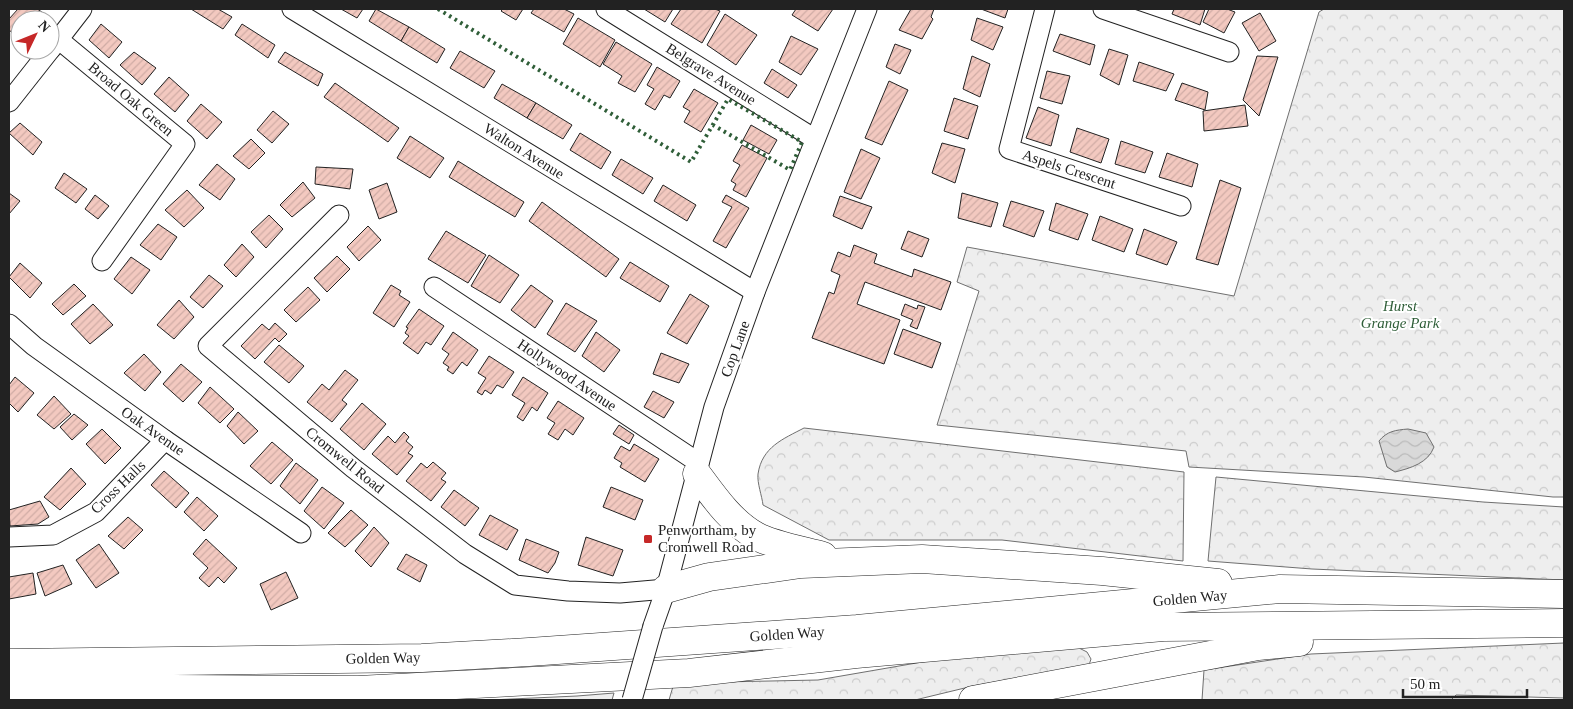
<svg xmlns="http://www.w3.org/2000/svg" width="1573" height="709" font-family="'Times New Roman',serif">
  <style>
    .forest { fill: url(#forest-crowns); stroke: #6f6f6f }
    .water { fill: url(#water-waves); stroke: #6f6f6f }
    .building { fill: url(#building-hatch); stroke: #222 }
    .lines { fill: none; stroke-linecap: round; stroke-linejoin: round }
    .minor-casing { stroke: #222; stroke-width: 21 }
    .highway-casing { stroke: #222; stroke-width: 29 }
    .minor { stroke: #fff; stroke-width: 19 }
    .highway { stroke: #fff; stroke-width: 28 }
    .minor-bridge-casing { stroke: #222; stroke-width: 21; stroke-linecap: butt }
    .minor-bridge { stroke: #fff; stroke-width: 19 }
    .hedge { stroke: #2f5e38; stroke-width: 4; stroke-dasharray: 2.5 4; stroke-linecap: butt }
    .poi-dot { fill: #c62828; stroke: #fff; stroke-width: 2 }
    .labels { text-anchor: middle; stroke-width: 4; stroke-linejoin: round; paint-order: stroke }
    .street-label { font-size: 15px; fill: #222; stroke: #fff }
    .park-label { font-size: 15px; font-style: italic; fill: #2f5e38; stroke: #fff }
    .poi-label { font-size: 15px; fill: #222; stroke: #fff; text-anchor: start }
  </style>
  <defs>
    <pattern id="forest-crowns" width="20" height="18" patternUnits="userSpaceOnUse" patternTransform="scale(1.25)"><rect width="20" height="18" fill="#eee"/><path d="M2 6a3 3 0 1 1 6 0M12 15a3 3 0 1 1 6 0" fill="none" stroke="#ccc"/></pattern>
    <pattern id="water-waves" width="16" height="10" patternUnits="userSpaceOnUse" patternTransform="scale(1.25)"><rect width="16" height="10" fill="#d9d9d9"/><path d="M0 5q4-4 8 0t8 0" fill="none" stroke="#bababa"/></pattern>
    <pattern id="building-hatch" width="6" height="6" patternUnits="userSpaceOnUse" patternTransform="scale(1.25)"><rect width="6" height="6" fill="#f3c9c0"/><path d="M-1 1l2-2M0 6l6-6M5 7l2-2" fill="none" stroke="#d0aca5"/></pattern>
  </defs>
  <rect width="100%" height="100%" fill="#fff"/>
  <g class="forest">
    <path d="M1324 9H1564V497H1553L1364 477 1189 467 1186 451 937 425 979 291 957 282 967 247 1234 296 1319 12Z"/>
    <path d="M804 428 1184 472 1183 561 1002 540H829L763 505C762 496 757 483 758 474 762 447 783 439 804 428Z"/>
    <path d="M1216 477 1483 502 1564 507V580L1312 569 1208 561Z"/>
    <path d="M1564 643V698L1456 695 1451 700H1202L1204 670 1311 654Z"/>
    <path d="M1077 647 1087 652 1091 659 1089 665 973 686 915 700H669L674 683 818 680 957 656Z"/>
    <path d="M614 693 612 700H490L577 696Z"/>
  </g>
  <path class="water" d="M1408 429 1426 433 1434 447C1428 463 1411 468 1395 472L1387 467 1379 441C1387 431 1396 430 1408 429Z"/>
  <g class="building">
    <path d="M18 9H37L42 12 35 20H20V36L19 38 9 30V19Z"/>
    <path d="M191 9H218L232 17 223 29Z"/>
    <path d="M341 9H363L357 18Z"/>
    <path d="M376 9 409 27 401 41 369 21Z"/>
    <path d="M503 9H523L516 20 501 11Z"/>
    <path d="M534 9H564L574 14 564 32 531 13Z"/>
    <path d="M644 9H673L665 22Z"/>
    <path d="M681 9H715L720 11 702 43 671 24Z"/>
    <path d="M796 9H833L818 31 792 15Z"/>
    <path d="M911 9H934L931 17 933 19 922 39 899 30Z"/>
    <path d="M981 9H1008L1005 18Z"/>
    <path d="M1174 9H1205L1200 25 1172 14Z"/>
    <path d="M1209 9H1227L1235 12 1224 33 1203 22Z"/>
    <path d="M1260 13 1276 41 1259 51 1242 23Z"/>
    <path d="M725 14 757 35 736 65 707 45Z"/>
    <path d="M578 18 615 40 600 67 563 44Z"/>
    <path d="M977 18 1003 27 993 50 971 40Z"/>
    <path d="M101 24 122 42 109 58 89 40Z"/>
    <path d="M242 24 275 45 268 58 235 35Z"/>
    <path d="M409 27 445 49 437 63 401 41Z"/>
    <path d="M1060 34 1095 45 1090 65 1053 51Z"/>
    <path d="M791 36 818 49 801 75 779 62Z"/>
    <path d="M616 42 652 64 635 92 618 83 622 76 603 64Z"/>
    <path d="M895 44 911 50 900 74 886 67Z"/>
    <path d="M1109 49 1128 55 1119 85 1100 75Z"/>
    <path d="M460 51 495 71 484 88 450 68Z"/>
    <path d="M134 52 156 68 142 85 120 65Z"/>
    <path d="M285 52 323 74 318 86 278 62Z"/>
    <path d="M972 56 990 64 980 97 963 89Z"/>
    <path d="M1257 56 1278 57 1259 116 1243 100Z"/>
    <path d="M1139 62 1174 74 1166 91 1133 81Z"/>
    <path d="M657 67 680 81 670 98 664 95 655 110 645 104 654 89 647 85Z"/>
    <path d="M772 69 797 85 788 98 764 83Z"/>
    <path d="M1047 71 1070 76 1062 104 1040 98Z"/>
    <path d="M169 77 189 95 175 112 154 94Z"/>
    <path d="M889 81 908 90 882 145 865 138Z"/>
    <path d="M335 83 399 128 388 142 324 97Z"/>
    <path d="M1182 83 1208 92 1205 110 1175 100Z"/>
    <path d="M502 84 536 103 527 118 494 98Z"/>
    <path d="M694 89 718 103 701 132 684 122 690 111 683 107Z"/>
    <path d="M954 98 978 106 968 139 944 131Z"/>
    <path d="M536 103 572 125 563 139 527 118Z"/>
    <path d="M201 104 222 122 207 139 187 121Z"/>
    <path d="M1245 105 1248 126 1204 131 1203 111Z"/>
    <path d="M1038 107 1059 115 1051 146 1026 138Z"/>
    <path d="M273 111 289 124 272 143 257 130Z"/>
    <path d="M20 123 42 142 33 155 9 133Z"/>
    <path d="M751 125 777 140 769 154 743 140Z"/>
    <path d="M1077 128 1109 139 1101 163 1070 152Z"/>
    <path d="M580 133 611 152 601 169 570 150Z"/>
    <path d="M410 136 444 158 430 178 397 158Z"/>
    <path d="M251 139 265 153 249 169 233 156Z"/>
    <path d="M1121 141 1153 152 1145 173 1115 164Z"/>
    <path d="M942 143 965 149 955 183 932 173Z"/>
    <path d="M742 145 767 158 746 197 733 190 736 184 731 181 740 165 733 161Z"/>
    <path d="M861 149 880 158 861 199 844 192Z"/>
    <path d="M1167 153 1198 164 1192 187 1159 177Z"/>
    <path d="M621 159 653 178 643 194 612 175Z"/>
    <path d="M458 161 524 202 515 217 449 177Z"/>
    <path d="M217 164 235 179 220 200 199 185Z"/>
    <path d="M316 167 353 169 350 189 315 184Z"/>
    <path d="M64 173 87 189 76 203 55 188Z"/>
    <path d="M1220 180 1241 188 1218 265 1196 259Z"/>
    <path d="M303 182 315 198 292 217 280 205Z"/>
    <path d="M387 183 397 212 379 219 369 190Z"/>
    <path d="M663 185 696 205 687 221 654 201Z"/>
    <path d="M187 190 204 208 184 227 165 210Z"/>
    <path d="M9 193 20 201 9 214Z"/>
    <path d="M962 193 998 203 991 227 958 218Z"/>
    <path d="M95 195 109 206 98 219 85 209Z"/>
    <path d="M726 195 749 208 726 248 713 241 732 207 722 202Z"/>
    <path d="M840 196 872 207 862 229 833 216Z"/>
    <path d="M1011 201 1044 211 1034 237 1003 226Z"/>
    <path d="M542 202 619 259 606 277 529 221Z"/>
    <path d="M1056 203 1088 214 1078 240 1049 230Z"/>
    <path d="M269 215 283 229 266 248 251 232Z"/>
    <path d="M1100 216 1133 229 1124 252 1092 240Z"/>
    <path d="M158 224 177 237 161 260 140 245Z"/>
    <path d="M368 226 381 240 359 261 347 247Z"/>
    <path d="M1144 229 1177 242 1167 265 1136 254Z"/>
    <path d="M446 231 486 255 468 283 428 259Z"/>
    <path d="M908 231 929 239 922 257 901 249Z"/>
    <path d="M242 244 254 257 236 277 224 265Z"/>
    <path d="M854 245 877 254 874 263 912 277 914 269 951 282 941 310 865 282 857 304 900 320 884 364 812 338 829 292 834 294 840 275 831 271 838 252 850 257Z"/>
    <path d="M489 255 519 275 500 303 471 286Z"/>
    <path d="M337 256 350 269 327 292 314 278Z"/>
    <path d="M131 257 150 270 132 294 114 279Z"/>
    <path d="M630 262 669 286 660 302 620 278Z"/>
    <path d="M20 263 42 283 30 298 9 277Z"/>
    <path d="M209 275 223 286 203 308 190 297Z"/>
    <path d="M74 284 86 296 63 315 52 304Z"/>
    <path d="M391 285 401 291 399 295 410 302 394 327 373 313Z"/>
    <path d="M531 285 553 301 535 328 511 310Z"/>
    <path d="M308 287 320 300 296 322 284 310Z"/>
    <path d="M690 294 709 306 687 344 667 333Z"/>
    <path d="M179 300 194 317 174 339 157 325Z"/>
    <path d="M566 303 597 321 575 352 547 334Z"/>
    <path d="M93 304 113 325 90 344 71 324Z"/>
    <path d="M905 304 917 309 918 305 925 307 917 329 910 326 913 320 901 315Z"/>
    <path d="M419 309 444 326 431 345 426 342 418 354 403 343 409 336 405 333 408 328 406 327Z"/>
    <path d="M275 323 287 334 279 342 275 338 255 359 241 346 262 324 269 330Z"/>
    <path d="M903 329 941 343 932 368 894 354Z"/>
    <path d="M453 332 478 350 467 366 462 362 453 374 447 370 449 367 443 363 449 354 442 349Z"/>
    <path d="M596 332 620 350 604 372 582 356Z"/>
    <path d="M279 345 304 366 289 383 264 362Z"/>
    <path d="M661 353 689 364 679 383 653 374Z"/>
    <path d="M144 354 161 372 145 391 124 373Z"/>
    <path d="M489 356 514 372 503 388 497 385 491 394 485 390 482 395 477 392 486 378 478 373Z"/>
    <path d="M181 364 202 382 183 402 163 384Z"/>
    <path d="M345 370 358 380 342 400 347 404 332 422 307 402 322 384 329 390Z"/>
    <path d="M15 377 34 393 18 412 9 403V385Z"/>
    <path d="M523 377 548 393 537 411 532 407 523 421 517 417 525 403 512 395Z"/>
    <path d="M210 387 234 409 220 423 198 403Z"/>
    <path d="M653 391 674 402 664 418 644 407Z"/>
    <path d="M54 396 71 414 54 429 37 415Z"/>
    <path d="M558 401 584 418 573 435 565 429 558 440 548 434 555 423 547 418Z"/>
    <path d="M362 403 386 424 364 450 340 429Z"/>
    <path d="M238 412 258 431 244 444 227 426Z"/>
    <path d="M74 414 88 425 72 440 60 427Z"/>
    <path d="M619 425 634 435 629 444 613 434Z"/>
    <path d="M102 429 121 448 105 464 86 444Z"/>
    <path d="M404 432 409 437 406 441 413 447 408 453 413 456 397 475 372 454 388 436 395 443Z"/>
    <path d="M272 442 293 460 271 484 250 466Z"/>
    <path d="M634 444 659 459 645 482 620 467 622 463 614 458 621 446 630 451Z"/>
    <path d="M433 462 446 473 441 479 446 482 431 501 406 481 421 463 427 468Z"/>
    <path d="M296 463 318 480 300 504 280 486Z"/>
    <path d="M71 468 86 484 60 510 44 497Z"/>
    <path d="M164 471 189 493 176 508 151 485Z"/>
    <path d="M322 487 344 503 324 529 304 511Z"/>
    <path d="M611 487 643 500 635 520 603 507Z"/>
    <path d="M454 490 479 508 465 526 441 507Z"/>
    <path d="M197 497 218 516 204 531 184 512Z"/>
    <path d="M40 501 49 517 38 524 10 526 9 510Z"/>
    <path d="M351 510 368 525 345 547 328 533Z"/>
    <path d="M490 515 518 530 507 550 479 535Z"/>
    <path d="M128 517 143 530 124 549 108 536Z"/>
    <path d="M374 527 389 543 371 567 355 551Z"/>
    <path d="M586 537 623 550 613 576 578 565Z"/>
    <path d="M206 539 237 568 224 583 218 577 209 587 199 578 208 568 193 554Z"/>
    <path d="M526 539 559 552 555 563 548 573 519 560Z"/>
    <path d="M99 544 119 573 96 588 76 560Z"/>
    <path d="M406 554 427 565 420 582 397 569Z"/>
    <path d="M63 565 72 584 45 596 37 573Z"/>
    <path d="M286 572 298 598 271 610 260 584Z"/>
    <path d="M33 573 36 594 9 599V577Z"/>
  </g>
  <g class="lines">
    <g class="minor-casing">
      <g id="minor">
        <path d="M292 9 755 292"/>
        <path d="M606 9 815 139"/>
        <path d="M1045 9 1009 149 1181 206"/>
        <path d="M1103 9 1229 52"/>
        <path d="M58 39 185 144 102 261"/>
        <path d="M51 49 82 9"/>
        <path d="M9 102 50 50"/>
        <path d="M339 215 208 346 353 468 465 554 515 585 568 591 620 593 666 589"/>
        <path d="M434 287 699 463"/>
        <path d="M9 324 34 346 165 440 301 533"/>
        <path d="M9 537 53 535 96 512 165 440"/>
        <path d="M653 626 666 589 714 407 755 292 867 9"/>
      </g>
    </g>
    <g class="highway-casing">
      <g id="highway">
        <path d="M697 474C714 497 731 522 756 536 772 545 805 551 823 556"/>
        <path d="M666 589 709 577 801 564 922 559 1102 571 1218 583"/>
        <path d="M9 663 422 658 529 652 857 629 1280 589 1564 594"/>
        <path d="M9 688 358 690 689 673 856 654 1163 627 1564 623"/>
        <path d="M973 700 1258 646 1299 642"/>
      </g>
    </g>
    <use href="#minor" class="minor"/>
    <use href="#highway" class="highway"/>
    <g class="minor-bridge-casing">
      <path id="minor-bridge" d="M632 700 653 626"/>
    </g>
    <use href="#minor-bridge" class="minor-bridge"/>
    <path class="hedge" d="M438 9 691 162 728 99 802 142 790 170 713 125"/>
  </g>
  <rect class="poi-dot" x="643" y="534" width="10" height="10" rx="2.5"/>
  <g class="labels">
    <g class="street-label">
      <text transform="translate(711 74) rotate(32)" y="5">Belgrave Avenue</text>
      <text transform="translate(131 99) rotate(40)" y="5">Broad Oak Green</text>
      <text transform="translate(524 151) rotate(32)" y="5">Walton Avenue</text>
      <text transform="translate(1069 169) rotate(18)" y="5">Aspels Crescent</text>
      <text transform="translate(735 349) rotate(-70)" y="5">Cop Lane</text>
      <text transform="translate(567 375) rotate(34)" y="5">Hollywood Avenue</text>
      <text transform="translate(153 431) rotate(35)" y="5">Oak Avenue</text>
      <text transform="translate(345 460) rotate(39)" y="5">Cromwell Road</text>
      <text transform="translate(118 487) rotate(-44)" y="5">Cross Halls</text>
      <text transform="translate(1190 598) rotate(-5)" y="5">Golden Way</text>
      <text transform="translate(787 634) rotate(-4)" y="5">Golden Way</text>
      <text transform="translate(383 658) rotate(-1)" y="5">Golden Way</text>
    </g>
    <g class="park-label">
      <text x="1400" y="311">Hurst<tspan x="1400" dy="17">Grange Park</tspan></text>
    </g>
    <g class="poi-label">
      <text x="658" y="535">Penwortham, by<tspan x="658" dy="17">Cromwell Road</tspan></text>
    </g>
  </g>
  <rect width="1573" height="709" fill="none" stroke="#222222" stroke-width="20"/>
  <g transform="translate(35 35) rotate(47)"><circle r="24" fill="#ffffff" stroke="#a7a7a7"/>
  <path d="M0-4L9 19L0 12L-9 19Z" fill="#c62828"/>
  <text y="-8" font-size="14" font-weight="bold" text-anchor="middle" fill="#222222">N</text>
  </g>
  <path d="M1403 689v8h124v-8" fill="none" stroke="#222222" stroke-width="2.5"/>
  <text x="1410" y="689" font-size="15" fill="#222222" stroke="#ffffff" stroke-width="4" paint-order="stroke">50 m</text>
</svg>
